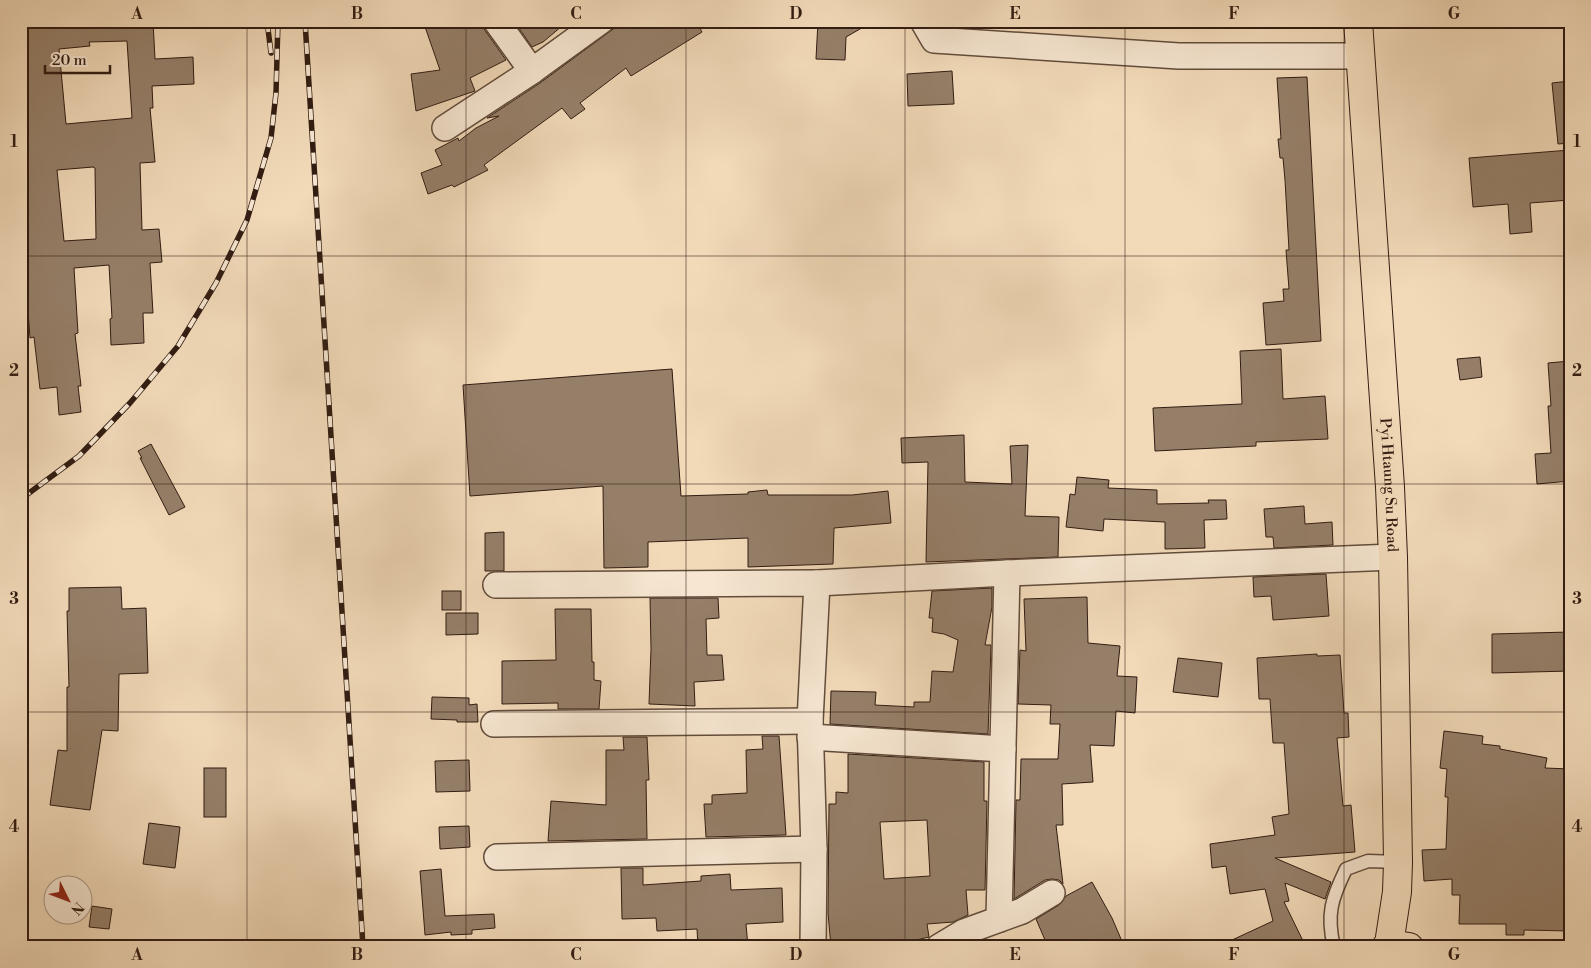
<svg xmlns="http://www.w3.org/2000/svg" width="1591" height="968" font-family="'Libre Bodoni',serif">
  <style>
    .building { fill: #957f69; stroke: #311c12; fill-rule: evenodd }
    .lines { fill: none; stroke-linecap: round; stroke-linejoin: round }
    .service-casing { stroke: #614c3c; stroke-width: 15 }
    .minor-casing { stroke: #614c3c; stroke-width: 28 }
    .primary-casing { stroke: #311c12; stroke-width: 30 }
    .trunk-casing { stroke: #311c12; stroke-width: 30 }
    .service { stroke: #f7e7d2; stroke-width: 12 }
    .minor { stroke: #f7e7d2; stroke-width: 25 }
    .primary { stroke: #f2dab9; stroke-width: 28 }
    .trunk { stroke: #f2dab9; stroke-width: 28 }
    .rail-casing { stroke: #311c12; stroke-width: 5.5 }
    .rail { stroke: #f7e7d2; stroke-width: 4; stroke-dasharray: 11; stroke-linecap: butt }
    .grid { fill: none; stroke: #311c12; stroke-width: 1; stroke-opacity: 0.55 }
    .labels { text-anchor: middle; stroke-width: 4; stroke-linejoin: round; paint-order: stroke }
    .street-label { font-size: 15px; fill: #311c12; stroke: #f7e7d2 }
    .neatline { fill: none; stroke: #311c12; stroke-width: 2 }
    .grid-label { font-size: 16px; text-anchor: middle; font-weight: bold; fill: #311c12 }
  </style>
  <rect width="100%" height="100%" fill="#f2dab9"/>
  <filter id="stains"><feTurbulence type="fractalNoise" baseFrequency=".004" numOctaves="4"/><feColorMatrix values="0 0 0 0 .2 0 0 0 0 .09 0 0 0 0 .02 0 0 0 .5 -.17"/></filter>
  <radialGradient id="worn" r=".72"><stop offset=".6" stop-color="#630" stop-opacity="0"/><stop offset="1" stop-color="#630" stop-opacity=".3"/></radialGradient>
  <g class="building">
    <path d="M21 21H153L155 59 193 57 194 84 152 86 153 108H150L155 162 140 163 142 230 159 229 162 262 150 263 153 313H143L144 343 111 345 110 319 112 318 109 265 74 268 78 333 75 334 81 386H78L81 412 59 415 57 387 40 389 34 337 30 338 23 244 28 243 21 170ZM127 41 132 118 66 124 59 49 90 46 89 42ZM93 167 95 168 96 239 64 241 57 170Z"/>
    <path d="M423 21H482L484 29 506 60 470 78 475 91 416 111 411 74 440 70Z"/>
    <path d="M514 21H568L543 42 532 47Z"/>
    <path d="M624 21H696L702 32 631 76 626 68 580 103 585 109 571 119 562 108 484 165 488 170 454 187 452 185 428 194 421 173 442 165 435 150 458 138 459 141 476 128 499 116 487 118 540 83Z"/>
    <path d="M818 21H874L846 37 845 60 816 59Z"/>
    <path d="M952 71 954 104 908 106 907 74Z"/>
    <path d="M1307 77 1321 341 1266 345 1263 303 1284 301 1283 289H1289L1286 250H1289L1285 180 1283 158H1280L1278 139H1281L1277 78Z"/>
    <path d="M1570 81V143L1558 144 1552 83Z"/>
    <path d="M1570 150V200L1530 203 1532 232 1510 234 1508 204 1473 207 1469 158Z"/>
    <path d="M1281 349 1283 399 1325 396 1328 439 1256 442V446L1155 451 1153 408 1242 404 1240 351Z"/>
    <path d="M1480 357 1482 377 1460 380 1457 359Z"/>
    <path d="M1570 361V481L1537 484 1535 454 1551 453 1548 406H1551L1548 363Z"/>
    <path d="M672 369 681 496 748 494V492L767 490 768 495H852L888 491 891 523 834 528 833 564 748 567V538L648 542V567L604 568 603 486 470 496 463 385Z"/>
    <path d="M964 435 965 482 1012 484 1010 446 1028 445 1025 516 1059 517 1058 557 926 562 928 462 902 463 901 438Z"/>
    <path d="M151 444 185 507 169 515 140 458H142L138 451Z"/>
    <path d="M1077 477 1109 480 1108 488 1157 490V504L1209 503 1208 500H1226L1227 519 1204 520 1205 548 1165 549V522L1104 519 1103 531 1066 527 1070 494 1075 495Z"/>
    <path d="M1304 506 1305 524 1332 522 1333 545 1274 548 1273 537H1266L1264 509Z"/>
    <path d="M504 532V571H485V533Z"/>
    <path d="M1326 574 1329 616 1273 620 1271 596 1254 597 1253 577Z"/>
    <path d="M121 587 122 609 146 608 148 673 119 674 118 731 102 730 90 810 50 805 58 750 67 751V687H69L67 611H69V588Z"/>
    <path d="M992 588V607L985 645H991L988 734 830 724 831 691 876 692 875 705 914 707V702H930L932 671 953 672 958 640 944 634 932 632 933 618H929L932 591Z"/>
    <rect x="442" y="591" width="19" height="19"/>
    <path d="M1087 597 1088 643 1120 646 1117 676 1137 677 1135 713 1116 711 1114 746 1090 745 1093 782 1062 784 1063 825H1056L1063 884 1059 880 1052 879 1045 880 1014 899 1016 800H1020L1021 759H1058L1060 724H1050L1051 705 1018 704 1020 650 1026 651 1024 599Z"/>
    <path d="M650 598H718L719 618 706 619 707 655H722L724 680 694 682 695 706 649 704 651 649Z"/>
    <path d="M555 609H591L592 662H594V680L601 681 599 709H558V703L502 704V661L556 660Z"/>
    <path d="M446 613H478V634L446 635Z"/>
    <path d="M1570 632V671L1492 673V634Z"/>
    <path d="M1317 654V656L1340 655 1344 713H1348L1349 737 1337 738 1343 806 1351 805 1355 852 1275 858 1331 882 1325 899 1285 883 1289 901 1284 902 1306 947H1217L1273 921 1265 889 1230 894 1226 866 1212 868 1210 844 1275 835 1272 817 1289 814 1284 743H1273L1270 699H1259L1257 658Z"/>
    <path d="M1178 658 1222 663 1218 697 1173 692Z"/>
    <path d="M432 697 469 698V705L477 704 478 722H457V720L431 719Z"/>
    <path d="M1444 731 1483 736 1482 744 1500 746V749L1547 758 1545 768 1570 769V931L1524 930V935H1506V924H1459L1460 895H1452V879L1424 881 1422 850 1446 849 1448 797H1445L1447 769 1440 768Z"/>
    <path d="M762 736H779L786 835 706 837 704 804H712V795L747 793 746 750 763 749Z"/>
    <path d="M623 737H647L649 780H646L647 839 548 841 551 801 606 805V750H624Z"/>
    <path d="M848 754 984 762V801H987L985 890H966L968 915 953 922 927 924 929 937 912 941 913 947H831L828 913 829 804H836V792L848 793ZM927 820 930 876 884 879 880 822Z"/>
    <path d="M469 760 470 791 436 792 435 761Z"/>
    <rect x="204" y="768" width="22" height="49"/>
    <path d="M149 823 180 827 175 868 143 864Z"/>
    <path d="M469 826 470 847 440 849 439 827Z"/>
    <path d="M621 868H643V885L701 881V876L730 874 731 890 782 888 783 922 746 924 748 947H698L697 929 657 931 656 918 622 919Z"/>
    <path d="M441 869 445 916 494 914 495 928 472 930V934L451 935V932L425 935 420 871Z"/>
    <path d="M1092 882 1112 918 1121 939 1102 947H1048L1036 919 1059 905 1066 896Z"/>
    <path d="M92 906 112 909 109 929 89 927Z"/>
  </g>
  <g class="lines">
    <g class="service-casing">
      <path id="service" d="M1334 947C1326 914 1332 898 1346 869L1368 861 1398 862"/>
    </g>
    <g class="minor-casing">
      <g id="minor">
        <path d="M496 21 532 71"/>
        <path d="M923 21 934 40 1179 56H1361"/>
        <path d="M445 128 532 71 601 21"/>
        <path d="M817 583 1007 573 1393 557"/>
        <path d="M496 585 817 583 810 721 814 849 813 947"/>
        <path d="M494 724 810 721"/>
        <path d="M810 737 1003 749"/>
        <path d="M497 857 814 849"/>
        <path d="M999 919 1007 573"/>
        <path d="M939 947 964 932 1022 911 1052 893"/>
      </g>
    </g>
    <g class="primary-casing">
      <path id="primary" d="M1389 944 1409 947"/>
    </g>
    <g class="trunk-casing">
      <g id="trunk">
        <path id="s1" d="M1358 21 1390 487 1393 557 1398 862 1397 892 1389 944 1386 947"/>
      </g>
    </g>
    <use href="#service" class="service"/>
    <use href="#minor" class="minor"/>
    <use href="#primary" class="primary"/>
    <use href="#trunk" class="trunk"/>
    <g class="rail-casing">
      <g id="rail">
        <path d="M267 21 271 53"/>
        <path d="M305 21 363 947"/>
        <path d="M21 499 79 456 130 403 178 346 216 283 247 220 271 138 276 93 278 21"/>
      </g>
    </g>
    <use href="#rail" class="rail"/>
  </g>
  <path class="grid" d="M247 21V947M466 21V947M686 21V947M905 21V947M1125 21V947M1344 21V947M21 256H1570M21 484H1570M21 712H1570"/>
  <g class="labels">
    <g class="street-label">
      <text dy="5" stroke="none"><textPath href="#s1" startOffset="465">Pyi Htaung Su Road</textPath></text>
    </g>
  </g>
  <rect width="1591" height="968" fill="none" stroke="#f2dab9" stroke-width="55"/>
  <g transform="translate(68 900) rotate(132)"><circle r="24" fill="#f7e7d2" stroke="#a89685"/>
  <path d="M0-4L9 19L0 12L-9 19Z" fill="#8f2418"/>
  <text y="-8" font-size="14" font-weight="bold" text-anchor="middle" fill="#311c12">N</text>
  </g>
  <path d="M45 65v8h65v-8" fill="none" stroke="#311c12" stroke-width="2.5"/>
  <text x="52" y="65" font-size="15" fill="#311c12" stroke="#f7e7d2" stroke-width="4" paint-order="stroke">20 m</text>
  <rect x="28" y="28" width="1536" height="912" class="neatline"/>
  <g class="grid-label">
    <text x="137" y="19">A</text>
    <text x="357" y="19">B</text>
    <text x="576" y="19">C</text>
    <text x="796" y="19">D</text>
    <text x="1015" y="19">E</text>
    <text x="1234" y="19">F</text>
    <text x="1454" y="19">G</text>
    <text x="14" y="147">1</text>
    <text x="1577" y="147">1</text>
    <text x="14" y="376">2</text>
    <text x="1577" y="376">2</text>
    <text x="14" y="604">3</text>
    <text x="1577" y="604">3</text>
    <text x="14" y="832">4</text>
    <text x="1577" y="832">4</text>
    <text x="137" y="960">A</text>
    <text x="357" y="960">B</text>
    <text x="576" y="960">C</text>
    <text x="796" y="960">D</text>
    <text x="1015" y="960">E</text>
    <text x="1234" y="960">F</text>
    <text x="1454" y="960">G</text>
  </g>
  <rect width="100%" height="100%" filter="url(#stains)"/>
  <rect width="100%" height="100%" fill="url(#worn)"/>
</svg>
